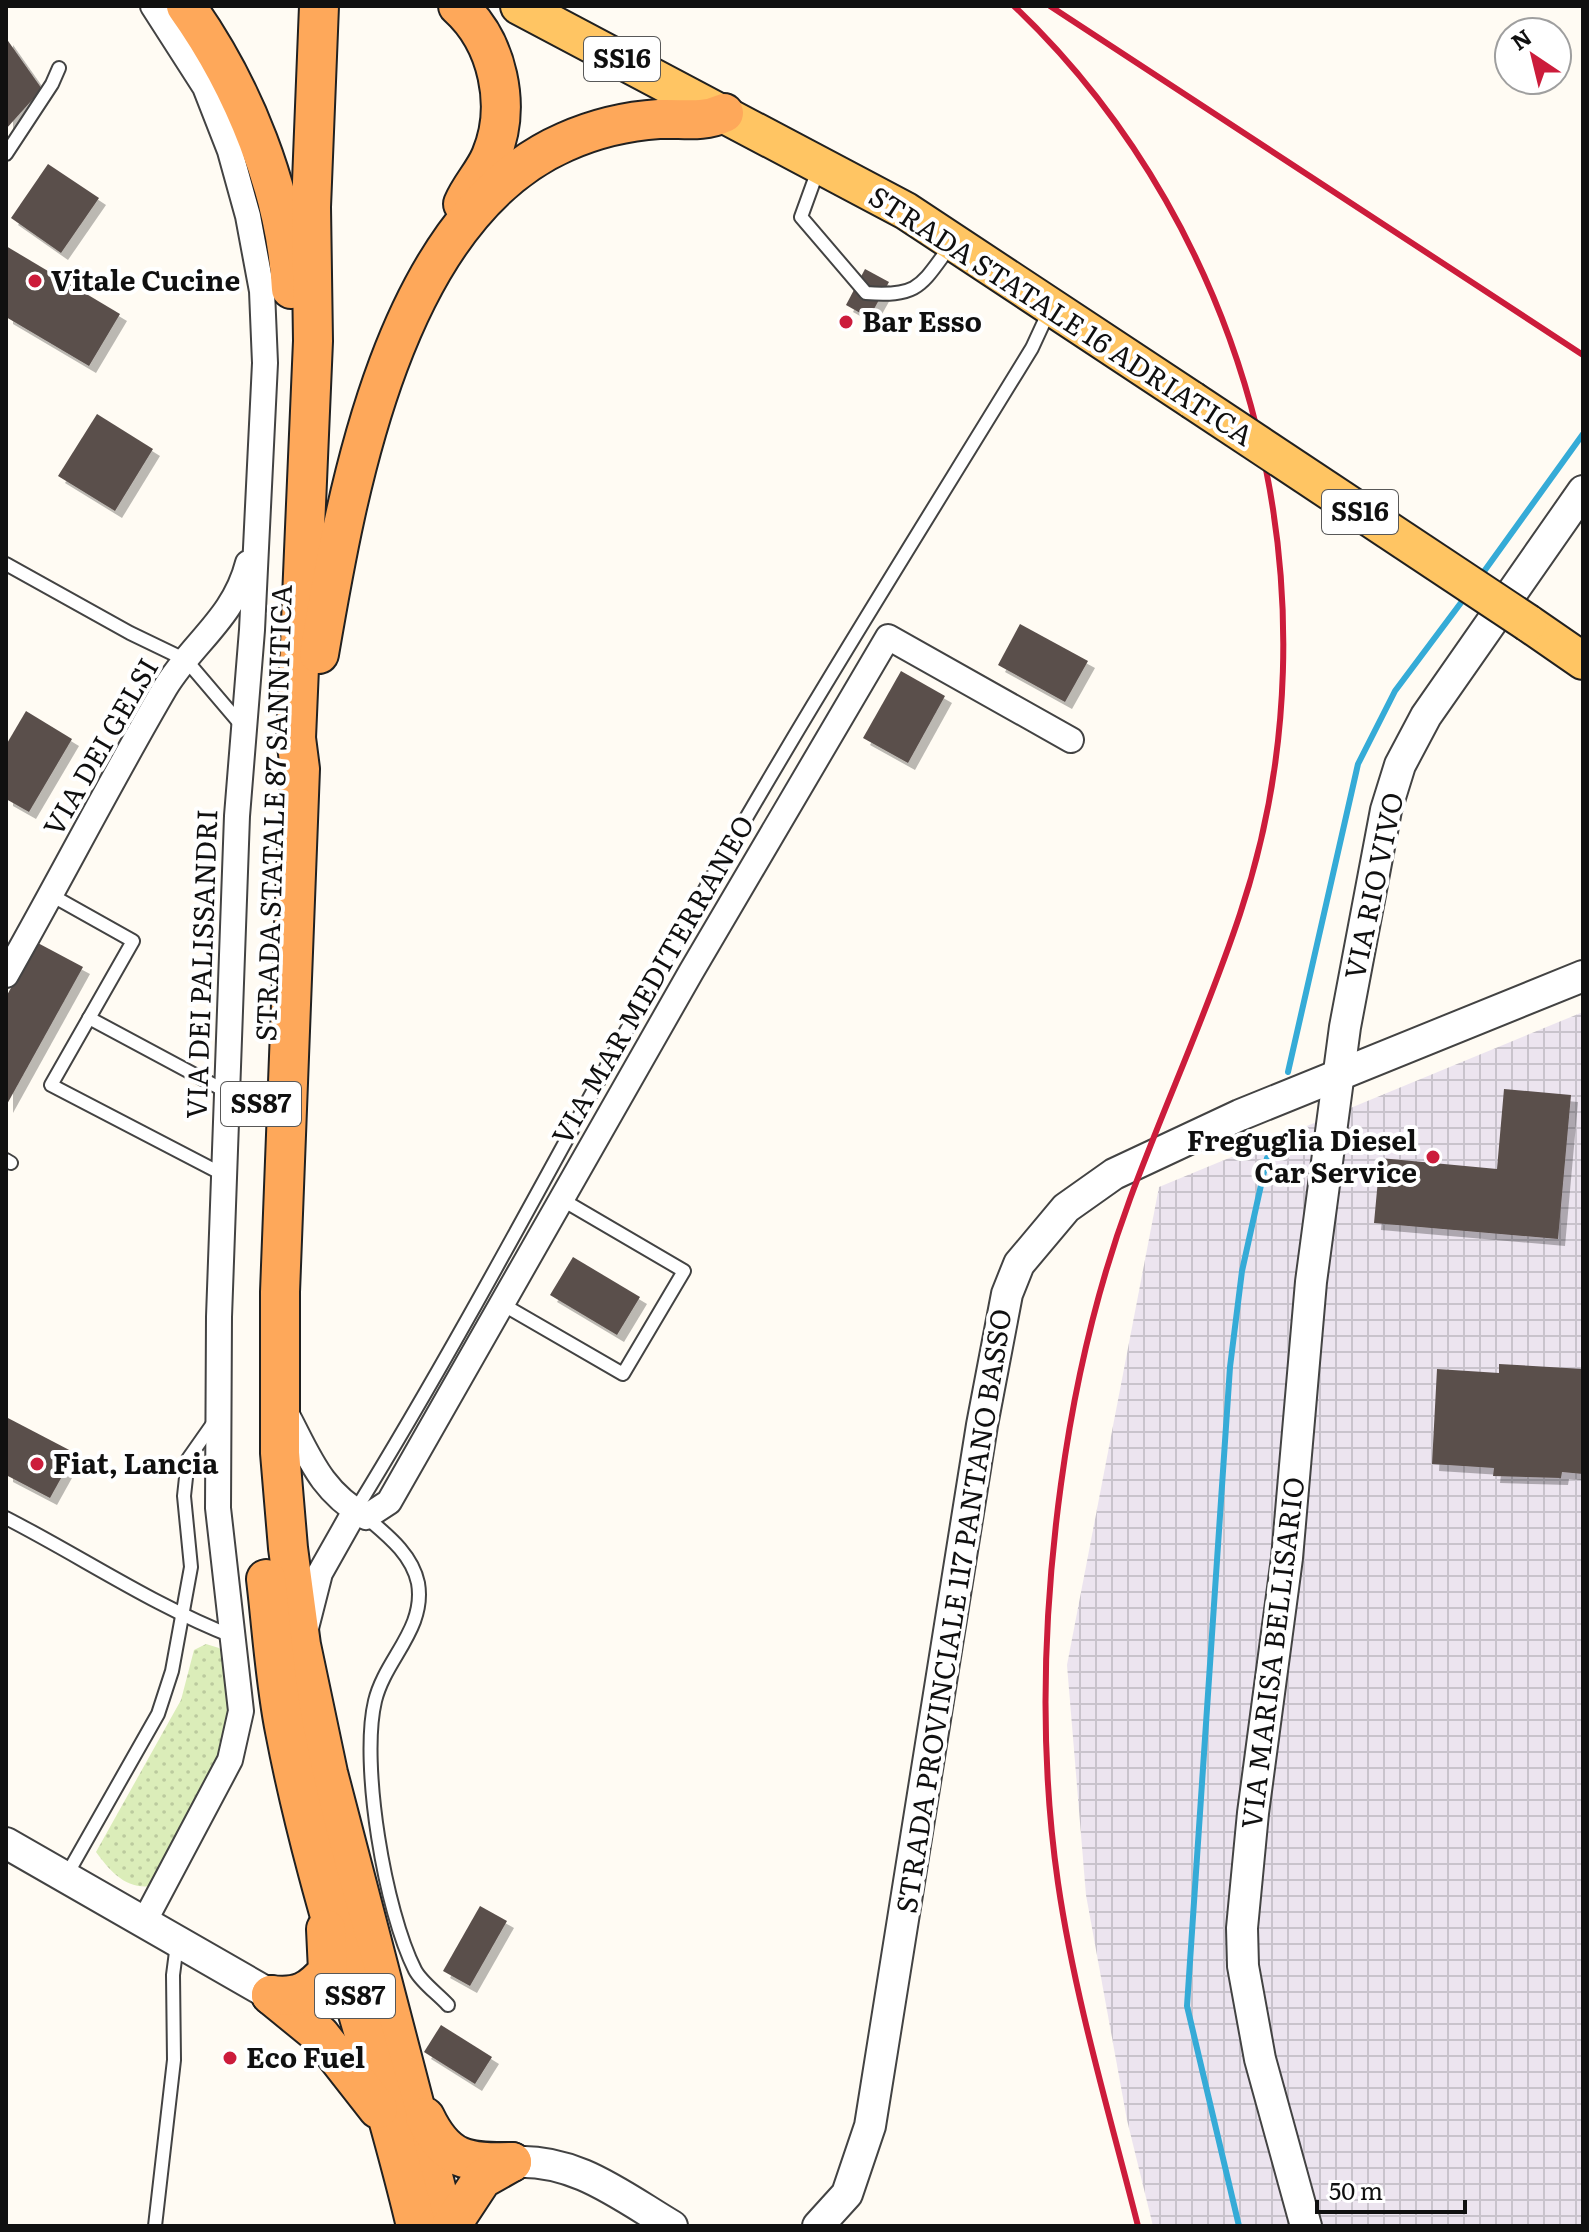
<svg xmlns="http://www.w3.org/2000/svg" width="1589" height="2232" font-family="Literata,serif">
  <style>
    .industrial { fill: url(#industrial-grid) }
    .grass { fill: url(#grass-dots) }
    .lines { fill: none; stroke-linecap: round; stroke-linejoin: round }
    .stream { stroke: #35abd7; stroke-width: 6 }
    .building { fill: #5a4f4b; filter: url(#shadow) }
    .service-casing { stroke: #434343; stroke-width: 16 }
    .minor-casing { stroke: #434343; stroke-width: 28 }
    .tertiary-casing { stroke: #434343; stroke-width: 34 }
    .primary-casing { stroke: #212121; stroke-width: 40 }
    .trunk-casing { stroke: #212121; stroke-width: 42 }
    .service { stroke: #fff; stroke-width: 12 }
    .minor { stroke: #fff; stroke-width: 24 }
    .tertiary { stroke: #fff; stroke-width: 30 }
    .primary { stroke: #ffc563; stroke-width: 36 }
    .trunk { stroke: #fea85a; stroke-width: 38 }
    .rail { stroke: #cc1c3b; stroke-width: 6 }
    .primary-bridge-casing { stroke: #212121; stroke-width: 40; stroke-linecap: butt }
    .primary-bridge { stroke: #ffc563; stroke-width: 36 }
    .poi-dot { fill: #cc1c3b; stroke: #fff; stroke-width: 3 }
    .labels { text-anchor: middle; stroke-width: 8; stroke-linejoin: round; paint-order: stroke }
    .shield { fill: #fff; stroke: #585858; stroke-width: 2 }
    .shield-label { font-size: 26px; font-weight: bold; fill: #101010 }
    .poi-label { font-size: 28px; font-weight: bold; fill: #101010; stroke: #fff; text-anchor: start }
    .street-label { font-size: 28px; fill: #101010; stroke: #fff }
  </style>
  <defs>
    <pattern id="industrial-grid" width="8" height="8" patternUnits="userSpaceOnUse" patternTransform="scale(2)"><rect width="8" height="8" fill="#ece4ef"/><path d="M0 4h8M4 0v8" fill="none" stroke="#c9c3cc"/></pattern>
    <pattern id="grass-dots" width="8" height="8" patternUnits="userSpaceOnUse" patternTransform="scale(2)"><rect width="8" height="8" fill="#dbedb9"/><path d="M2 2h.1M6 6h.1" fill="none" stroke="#bbca9e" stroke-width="1.8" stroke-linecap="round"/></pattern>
    <filter id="shadow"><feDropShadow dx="7" dy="7" stdDeviation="0" flood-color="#0004"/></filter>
  </defs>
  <rect width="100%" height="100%" fill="#fffbf3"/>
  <path class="industrial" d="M1583 1012V2226H1153L1127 2120 1086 1895 1067 1665 1159 1187Z"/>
  <path class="grass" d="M206 1644 219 1648 229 1658 232 1692 225 1750 152 1886C126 1890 110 1871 96 1852L181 1700 194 1650Z"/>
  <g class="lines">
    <g class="stream">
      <path d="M1480 577 1583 434"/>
      <path d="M1288 1072 1358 764 1395 691 1466 596"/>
      <path d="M1239 2226 1187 2006 1230 1367 1242 1271 1267 1158"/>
    </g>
  </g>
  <g class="building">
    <path d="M6 38 42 89 6 129Z"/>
    <path d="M48 164 99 198 61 253 11 218Z"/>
    <path d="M6 246 120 314 89 366 6 317Z"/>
    <path d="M865 269 889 282 869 318 846 305Z"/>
    <path d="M97 414 153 449 115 511 58 476Z"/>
    <path d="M1020 624 1088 661 1065 702 998 665Z"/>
    <path d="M901 671 945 696 908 763 863 738Z"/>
    <path d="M26 711 72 739 29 812 6 799V745Z"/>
    <path d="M36 942 83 967 6 1106V997Z"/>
    <path d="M1504 1089 1571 1095 1558 1239 1374 1223 1380 1158 1497 1169Z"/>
    <path d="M573 1257 640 1297 617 1335 550 1295Z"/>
    <path d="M1499 1364 1583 1369V1474L1562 1472 1561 1478 1493 1476 1494 1468 1432 1464 1437 1369 1499 1373Z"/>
    <path d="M6 1417 75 1453 50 1498 6 1475Z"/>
    <path d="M480 1906 507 1921 470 1986 443 1971Z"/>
    <path d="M441 2025 492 2057 475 2084 424 2052Z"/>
  </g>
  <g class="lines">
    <g class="service-casing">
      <g id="service">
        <path d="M6 154 52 84 59 68"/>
        <path d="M818 170 801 217 866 293C920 297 921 285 951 245"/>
        <path d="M6 564 130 633 186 660 243 727"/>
        <path d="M51 895 133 941 51 1085 224 1175"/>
        <path d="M89 1018 227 1092"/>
        <path d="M6 1160 11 1163"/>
        <path d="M502 1304 623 1374 684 1271 561 1199"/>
        <path d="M355 1511C470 1324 570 1130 677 939 789 738 912 544 1032 348L1050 309"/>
        <path d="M366 1517C387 1535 412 1554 418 1583 426 1629 385 1659 375 1701 360 1764 385 1911 415 1970 421 1982 438 1994 448 2005"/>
        <path d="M6 1518C82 1557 154 1606 234 1637"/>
        <path d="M65 1878 158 1714 172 1671 191 1567 184 1496 188 1459 214 1422"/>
        <path d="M155 2226 174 2060 173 1975 177 1944"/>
      </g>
    </g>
    <g class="minor-casing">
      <g id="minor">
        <path d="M6 975C60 880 110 782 165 688 193 642 234 618 248 563"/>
        <path d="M286 1413C309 1456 320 1491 366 1517L389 1502 691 972 888 637 1071 740"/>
        <path d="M306 1628 320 1573 355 1511"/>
        <path d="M143 1924 230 1760 241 1711 218 1508 219 1317 237 816 252 630 265 363 262 291 248 216 230 151 205 87 153 6"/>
      </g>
    </g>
    <g class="tertiary-casing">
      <g id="tertiary">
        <path d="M6 1843 271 1995"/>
        <path d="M512 2162C575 2158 620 2195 672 2226"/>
        <path d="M818 2226 847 2194 870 2126 982 1425 1007 1294 1019 1264 1066 1208 1114 1174 1240 1115 1583 976"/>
        <path d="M1306 2226 1260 2059 1243 1966 1242 1928 1253 1813 1287 1558 1311 1282 1345 1027 1386 810 1400 765 1426 716 1583 491"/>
      </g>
    </g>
    <g class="primary-casing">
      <g id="primary">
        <path d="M519 6 906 211 1192 400"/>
        <path d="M1528 623 1583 661"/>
      </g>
    </g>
    <g class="trunk-casing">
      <g id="trunk">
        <path d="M186 6C243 86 286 191 291 289"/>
        <path d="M319 6 311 207 313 341 296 738 300 769 280 1292V1453L288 1548 301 1645 328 1773 446 2226"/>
        <path d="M458 6C498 42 512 106 491 156 484 173 470 187 463 204"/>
        <path d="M319 654C347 490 394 217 565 142 594 129 628 121 659 119 683 118 702 123 724 113"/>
        <path d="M266 1579C272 1629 275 1681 285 1731 317 1898 377 2060 416 2226"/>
        <path d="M271 1995 320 2035 378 2109"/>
        <path d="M271 1995C298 1998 310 1992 328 1971L326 1929"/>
        <path d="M425 2117C446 2161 467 2163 512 2162"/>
        <path d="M451 2226 482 2179 512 2162"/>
      </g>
    </g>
    <use href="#service" class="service"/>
    <use href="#minor" class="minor"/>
    <use href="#tertiary" class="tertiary"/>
    <use href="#primary" class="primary"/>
    <use href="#trunk" class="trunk"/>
    <g class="rail">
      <path d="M1014 6C1255 235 1345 600 1240 914 1208 1011 1165 1104 1130 1199 1096 1291 1074 1388 1061 1484 1043 1616 1039 1751 1058 1883 1075 1999 1109 2112 1138 2226"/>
      <path d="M1050 6 1583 355"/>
    </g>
    <g class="primary-bridge-casing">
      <path id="primary-bridge" d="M1192 400 1528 623"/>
    </g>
    <use href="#primary-bridge" class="primary-bridge"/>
  </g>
  <g class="poi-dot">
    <circle cx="35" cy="281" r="8"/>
    <circle cx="846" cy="322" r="8"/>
    <circle cx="1433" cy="1157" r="8"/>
    <circle cx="37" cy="1464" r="8"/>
    <circle cx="230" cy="2058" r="8"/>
  </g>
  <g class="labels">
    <g class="shield">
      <rect x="584" y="37" width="76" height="44" rx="6"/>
      <rect x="1322" y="490" width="76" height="44" rx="6"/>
      <rect x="221" y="1082" width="80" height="44" rx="6"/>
      <rect x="315" y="1974" width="80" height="44" rx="6"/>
    </g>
    <g class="shield-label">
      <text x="622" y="68">SS16</text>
      <text x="1360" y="521">SS16</text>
      <text x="261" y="1113">SS87</text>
      <text x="355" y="2005">SS87</text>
    </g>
    <g class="poi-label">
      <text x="51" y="291">Vitale Cucine</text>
      <text x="862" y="332">Bar Esso</text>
      <text x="1417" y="1151" text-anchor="end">Freguglia Diesel<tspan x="1417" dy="32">Car Service</tspan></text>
      <text x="53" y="1474">Fiat, Lancia</text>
      <text x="246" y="2068">Eco Fuel</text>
    </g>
    <g class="street-label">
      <text transform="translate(1061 316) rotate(33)" y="10">STRADA STATALE 16 ADRIATICA</text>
      <text transform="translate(101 747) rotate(-60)" y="10">VIA DEI GELSI</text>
      <text transform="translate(274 813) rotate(-88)" y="10">STRADA STATALE 87 SANNITICA</text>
      <text transform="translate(1374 886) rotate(-78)" y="10">VIA RIO VIVO</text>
      <text transform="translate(202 964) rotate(-88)" y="10">VIA DEI PALISSANDRI</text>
      <text transform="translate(653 980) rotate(-60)" y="10">VIA MAR MEDITERRANEO</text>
      <text transform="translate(954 1611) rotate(-81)" y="10">STRADA PROVINCIALE 117 PANTANO BASSO</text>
      <text transform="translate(1273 1653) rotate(-83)" y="10">VIA MARISA BELLISARIO</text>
    </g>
  </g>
  <rect width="1589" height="2232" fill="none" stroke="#101010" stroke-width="16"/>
  <g transform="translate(1533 56) rotate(325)"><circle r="38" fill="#ffffff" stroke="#9f9f9f" stroke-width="2"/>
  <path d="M0-6L14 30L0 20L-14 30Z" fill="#cc1c3b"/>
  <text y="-12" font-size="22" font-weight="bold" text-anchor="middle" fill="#101010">N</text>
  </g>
  <path d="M1317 2200v12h148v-12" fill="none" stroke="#101010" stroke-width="4"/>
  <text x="1329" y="2200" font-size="24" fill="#101010" stroke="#ffffff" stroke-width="6" paint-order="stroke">50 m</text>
</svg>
